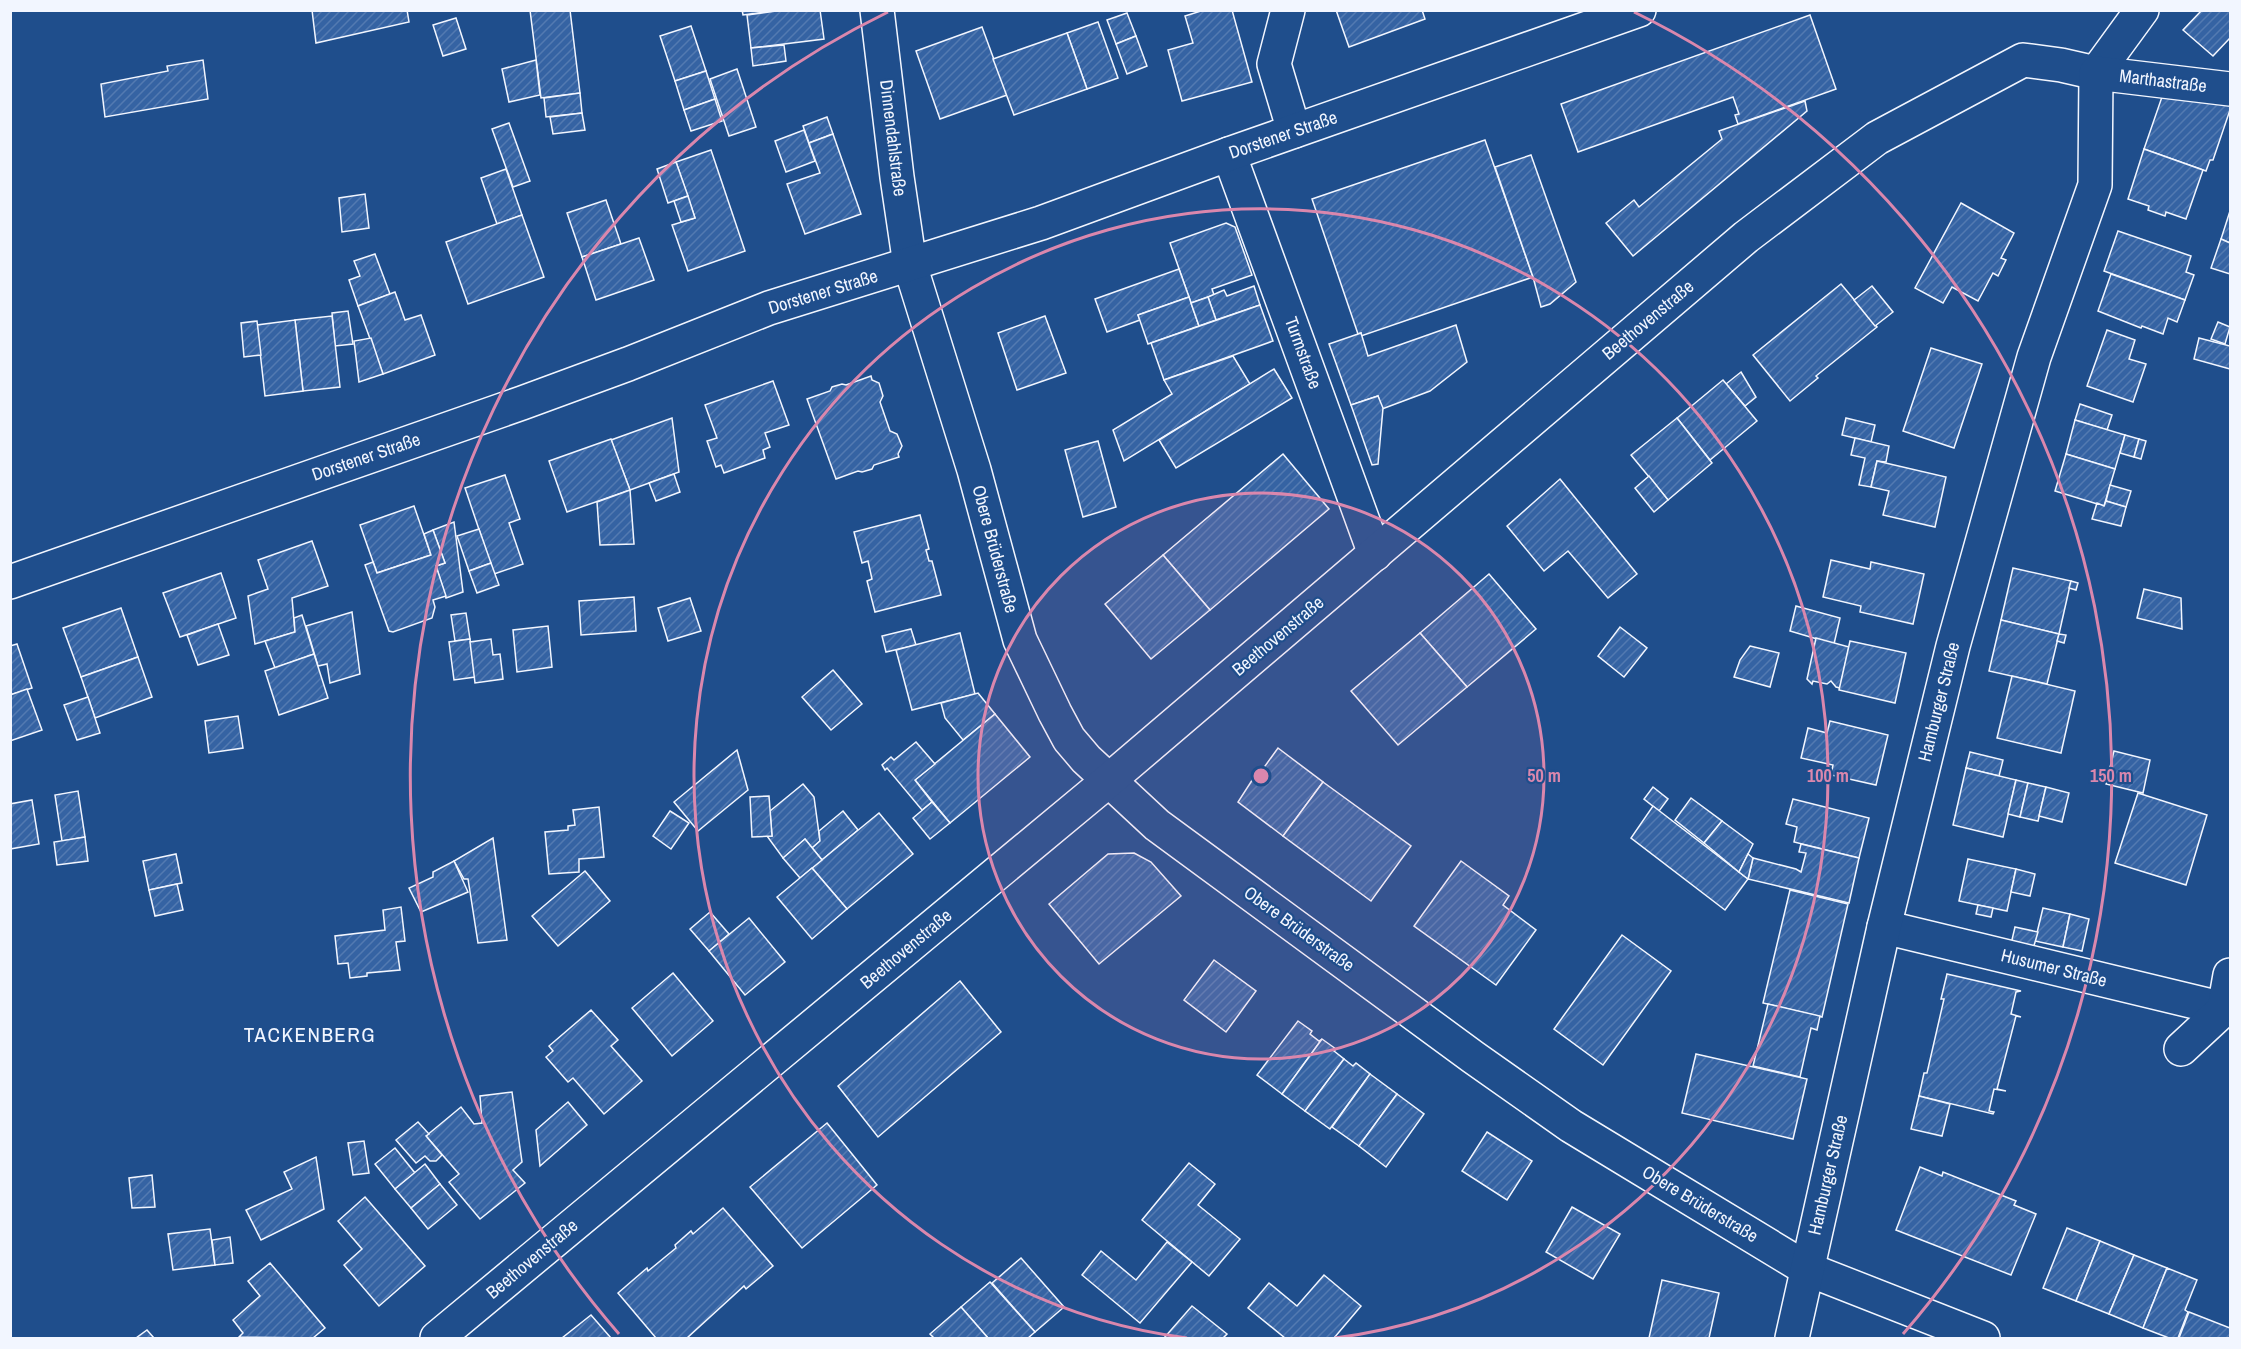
<svg xmlns="http://www.w3.org/2000/svg" width="2241" height="1349" font-family="'Archivo Narrow',sans-serif">
  <style>
    .building { fill: url(#building-hatch); stroke: #f2f6ff; stroke-width: 1.5 }
    .lines { fill: none; stroke-linecap: round; stroke-linejoin: round }
    .street-casing { stroke: #f2f6ff; stroke-width: 36 }
    .secondary-casing { stroke: #f2f6ff; stroke-width: 36 }
    .street { stroke: #1f4e8c; stroke-width: 33 }
    .secondary { stroke: #1f4e8c; stroke-width: 33 }
    .ring { fill: none; stroke: #da87ad; stroke-width: 3 }
    .labels { text-anchor: middle; stroke-width: 4.5; stroke-linejoin: round; paint-order: stroke }
    .street-label { font-size: 18px; fill: #f2f6ff; stroke: #1f4e8c }
    .quarter-label { font-size: 21px; letter-spacing: 1.5px; fill: #f2f6ff; stroke: #1f4e8c }
    .centre { fill: #da87ad; stroke: #1f4e8c; stroke-width: 3 }
    .ring-label { font-size: 18px; text-anchor: middle; font-weight: bold; fill: #da87ad; stroke: #1f4e8c; stroke-width: 4.5; stroke-linejoin: round; paint-order: stroke }
  </style>
  <defs>
    <pattern id="building-hatch" width="6" height="6" patternUnits="userSpaceOnUse" patternTransform="scale(1.5)"><rect width="6" height="6" fill="#3563a3"/><path d="M-1 1l2-2M0 6l6-6M5 7l2-2" fill="none" stroke="#537ab1"/></pattern>
  </defs>
  <rect width="100%" height="100%" fill="#1f4e8c"/>
  <g class="building">
    <path d="M312 10H407L409 22 316 43Z"/>
    <path d="M530 10H570L580 93 541 98Z"/>
    <path d="M742 10H783L743 15Z"/>
    <path d="M783 10H820L824 39 751 48 747 15Z"/>
    <path d="M1204 10H1232L1252 82 1182 101 1168 50 1193 43 1185 16Z"/>
    <path d="M1336 10H1422L1425 19 1349 47Z"/>
    <path d="M2202 10H2230V38L2213 56 2183 30Z"/>
    <path d="M1127 13 1136 36 1116 44 1107 20Z"/>
    <path d="M1810 15 1836 89 1738 124 1735 115 1739 114 1733 97 1578 152 1561 104Z"/>
    <path d="M456 18 466 49 443 56 433 25Z"/>
    <path d="M1098 22 1118 78 1087 89 1067 33Z"/>
    <path d="M691 26 706 71 675 81 660 36Z"/>
    <path d="M982 27 1007 95 940 119 916 51Z"/>
    <path d="M1067 33 1087 89 1014 115 993 59Z"/>
    <path d="M1136 36 1147 66 1127 74 1116 44Z"/>
    <path d="M784 45 786 61 753 66 751 48Z"/>
    <path d="M203 60 208 99 105 117 101 84 168 71 167 66Z"/>
    <path d="M536 60 540 95 509 102 502 69Z"/>
    <path d="M737 69 756 127 729 136 710 79Z"/>
    <path d="M706 71 715 99 684 110 675 81Z"/>
    <path d="M580 93 582 113 546 117 544 98Z"/>
    <path d="M2163 94 2230 101V110L2213 160H2210L2206 171 2144 149Z"/>
    <path d="M715 99 722 121 691 131 684 110Z"/>
    <path d="M1805 101 1807 111 1633 256 1606 223 1634 200 1639 207 1722 139 1719 131Z"/>
    <path d="M582 113 585 130 553 134 550 117Z"/>
    <path d="M827 117 833 134 809 143 803 126Z"/>
    <path d="M509 123 530 181 513 187 492 129Z"/>
    <path d="M804 130 815 161 786 172 775 141Z"/>
    <path d="M833 134 861 214 805 234 787 184 820 173 809 143Z"/>
    <path d="M1485 140 1533 277 1361 336V333L1358 334 1312 199Z"/>
    <path d="M2144 149 2203 170 2186 219 2166 212 2165 216 2148 210 2149 206 2128 199Z"/>
    <path d="M711 150 745 251 688 271 672 225 695 218 676 162Z"/>
    <path d="M1531 155 1576 282 1550 304 1541 307 1533 277 1495 167Z"/>
    <path d="M676 162 688 196 668 203 657 169Z"/>
    <path d="M506 169 522 215 497 224 481 178Z"/>
    <path d="M365 194 369 228 342 232 339 198Z"/>
    <path d="M688 196 695 218 681 222 674 201Z"/>
    <path d="M606 200 621 244 582 257 567 213Z"/>
    <path d="M1961 203 2014 233 2001 258 2006 260 1998 276 1993 273 1978 301 1952 287 1943 303 1915 288Z"/>
    <path d="M2230 211V243L2221 239Z"/>
    <path d="M522 215 544 277 468 304 446 242Z"/>
    <path d="M1226 223 1235 227 1252 275 1212 289 1214 295 1191 303 1170 243Z"/>
    <path d="M2118 231 2191 256 2186 272 2194 275 2185 300 2104 271Z"/>
    <path d="M639 238 654 280 596 300 582 257Z"/>
    <path d="M2221 239 2230 243V274L2211 268Z"/>
    <path d="M375 254 390 294 358 306 349 280 360 276 354 261Z"/>
    <path d="M1179 269 1189 297 1138 315 1140 320 1107 332 1095 299Z"/>
    <path d="M2111 274 2185 300 2177 322 2168 318 2163 334 2142 326 2141 328 2098 311Z"/>
    <path d="M1841 284 1877 327 1816 376 1818 378 1790 401 1753 355Z"/>
    <path d="M1254 286 1260 305 1216 320 1208 297 1224 290 1227 296Z"/>
    <path d="M1872 286 1893 312 1875 326 1854 300Z"/>
    <path d="M395 292 405 320 421 315 435 355 383 374 358 306Z"/>
    <path d="M1189 297 1199 326 1148 344 1138 315Z"/>
    <path d="M1208 297 1216 320 1199 326 1191 303Z"/>
    <path d="M1260 305 1273 341 1164 380 1151 343Z"/>
    <path d="M348 311 353 344 335 346 332 313Z"/>
    <path d="M332 316 340 387 303 391 295 320Z"/>
    <path d="M1045 316 1066 373 1017 390 998 333Z"/>
    <path d="M295 320 303 391 265 396 257 325Z"/>
    <path d="M257 321 261 355 244 357 241 323Z"/>
    <path d="M2218 322 2230 327 2225 344 2211 339Z"/>
    <path d="M1456 325 1467 362 1430 391 1382 409 1378 396 1351 405 1329 344 1361 333 1368 356Z"/>
    <path d="M2107 330 2135 340 2129 359 2146 364 2133 402 2087 386Z"/>
    <path d="M371 338 383 374 359 382 354 341Z"/>
    <path d="M2199 338 2230 346V369L2194 359Z"/>
    <path d="M1931 348 1982 364 1954 448 1903 431Z"/>
    <path d="M1233 356 1250 384 1124 461 1113 430 1172 394 1164 380Z"/>
    <path d="M1274 369 1292 398 1176 468 1159 440Z"/>
    <path d="M1741 372 1756 397 1745 406 1726 384Z"/>
    <path d="M871 376 872 380 879 383 883 396 880 402 890 431 897 434 902 446 898 454 899 457 874 465 872 469 862 472 858 471 836 479 807 399 830 391 832 387 842 384 846 385Z"/>
    <path d="M1723 380 1757 421 1710 460 1677 418Z"/>
    <path d="M773 381 789 425 765 433 770 447 763 450 765 458 724 473 721 465 716 467 707 441 717 438 705 405Z"/>
    <path d="M1378 396 1383 408 1378 464 1372 465 1351 405Z"/>
    <path d="M2080 404 2112 415 2107 430 2075 420Z"/>
    <path d="M672 418 679 472 630 490 611 440Z"/>
    <path d="M1677 418 1712 463 1668 500 1631 455Z"/>
    <path d="M1846 418 1875 425 1871 442 1842 435Z"/>
    <path d="M2075 420 2125 435 2115 469 2066 454Z"/>
    <path d="M2125 435 2139 439 2134 457 2120 453Z"/>
    <path d="M1855 438 1889 446 1886 462 1877 461 1871 487 1859 485 1865 458 1851 455Z"/>
    <path d="M611 439 630 490 567 512 549 461Z"/>
    <path d="M2139 439 2146 441 2141 459 2134 457Z"/>
    <path d="M1098 441 1116 507 1083 517 1065 450Z"/>
    <path d="M1283 454 1329 509 1210 610 1163 555Z"/>
    <path d="M2066 454 2115 469 2104 506 2055 491Z"/>
    <path d="M1877 461 1946 477 1935 527 1883 515 1889 491 1871 487Z"/>
    <path d="M674 474 680 492 656 501 649 483Z"/>
    <path d="M505 475 520 519 509 523 523 564 494 574 465 488Z"/>
    <path d="M1649 476 1668 500 1654 512 1635 488Z"/>
    <path d="M1560 479 1637 574 1608 598 1568 551 1544 571 1507 526Z"/>
    <path d="M2110 485 2131 491 2126 507 2106 501Z"/>
    <path d="M630 490 634 544 600 545 597 502Z"/>
    <path d="M2106 501 2126 507 2121 526 2092 519 2097 503 2104 506Z"/>
    <path d="M414 506 431 555 377 573 360 525Z"/>
    <path d="M920 515 929 549 926 550 929 561H932L941 595 875 612 867 581 872 579 868 561 862 563 854 532Z"/>
    <path d="M454 522 463 592 446 598 436 566 445 563 433 530Z"/>
    <path d="M479 529 491 563 469 571 457 536Z"/>
    <path d="M433 530 445 563 436 566 446 596 433 600 435 607 432 618 393 632 389 631 365 565 373 562 377 573 431 555 424 534Z"/>
    <path d="M312 541 328 586 292 598 295 632 255 644 248 596 268 589 258 560Z"/>
    <path d="M1163 555 1210 610 1151 659 1105 604Z"/>
    <path d="M1831 560 1870 569 1871 562 1924 574 1913 624 1860 612 1861 606 1823 597Z"/>
    <path d="M491 563 499 585 477 593 469 571Z"/>
    <path d="M2013 568 2071 581 2059 634 2001 620Z"/>
    <path d="M221 573 236 618 180 637 163 593Z"/>
    <path d="M1489 574 1536 629 1467 687 1420 633Z"/>
    <path d="M2071 581 2078 583 2076 590 2069 588Z"/>
    <path d="M2144 589 2181 598 2182 629 2137 618Z"/>
    <path d="M634 597 636 631 581 635 579 601Z"/>
    <path d="M690 598 701 631 668 641 658 608Z"/>
    <path d="M1796 606 1840 618 1834 644 1790 631Z"/>
    <path d="M121 608 138 657 81 677 63 628Z"/>
    <path d="M352 612 360 674 330 683 327 664 318 666 306 626Z"/>
    <path d="M466 613 470 639 455 641 451 615Z"/>
    <path d="M302 615 314 654 275 668 265 641 295 632 294 618Z"/>
    <path d="M2001 620 2059 634 2047 684 1989 671Z"/>
    <path d="M218 624 229 655 198 665 187 635Z"/>
    <path d="M548 626 552 667 517 672 513 630Z"/>
    <path d="M1620 627 1647 648 1624 677 1598 656Z"/>
    <path d="M911 629 916 645 886 652 882 636Z"/>
    <path d="M960 633 975 694 912 710 896 650Z"/>
    <path d="M1420 633 1467 687 1398 745 1351 691Z"/>
    <path d="M2059 634 2066 635 2064 643 2057 641Z"/>
    <path d="M1816 638 1849 647 1840 688 1836 687 1831 681 1827 684 1813 681 1812 684 1807 679Z"/>
    <path d="M470 639 475 677 454 680 449 642Z"/>
    <path d="M491 639 493 655 500 654 503 679 475 683 470 642Z"/>
    <path d="M1850 641 1906 653 1895 703 1839 690Z"/>
    <path d="M17 644 32 688 10 695V646Z"/>
    <path d="M1750 646 1779 653 1770 687 1734 677 1740 660Z"/>
    <path d="M314 654 328 698 279 715 265 671Z"/>
    <path d="M138 657 152 697 95 718 81 677Z"/>
    <path d="M833 670 862 704 831 730 802 697Z"/>
    <path d="M2012 676 2075 691 2061 753 1997 738Z"/>
    <path d="M27 689 42 730 10 741V695Z"/>
    <path d="M978 693 995 714 963 740 945 718 941 703Z"/>
    <path d="M88 697 100 733 77 740 64 705Z"/>
    <path d="M995 714 1030 757 950 823 915 780Z"/>
    <path d="M238 716 243 748 209 753 205 721Z"/>
    <path d="M1830 721 1888 735 1876 785 1831 775 1833 765 1801 758 1808 728 1827 733Z"/>
    <path d="M916 742 935 764 915 780 932 802 922 810 887 768 885 770 882 765 891 757 894 760Z"/>
    <path d="M1278 748 1323 782 1283 836 1238 802 1258 771 1260 773Z"/>
    <path d="M737 750 748 790 698 831 674 802Z"/>
    <path d="M2114 751 2150 760 2143 793 2106 784Z"/>
    <path d="M1970 752 2003 760 1999 776 1966 768Z"/>
    <path d="M1966 768 2016 780 2003 837 1953 825Z"/>
    <path d="M2016 780 2028 783 2020 817 2008 814Z"/>
    <path d="M1323 782 1411 846 1371 901 1283 836Z"/>
    <path d="M2028 783 2046 787 2038 821 2020 817Z"/>
    <path d="M803 784 814 797 820 841 812 848 805 839 783 858 767 836H772L770 811Z"/>
    <path d="M1653 787 1668 799 1659 811 1644 799Z"/>
    <path d="M2046 787 2069 793 2062 822 2039 816Z"/>
    <path d="M78 791 85 837 62 841 55 795Z"/>
    <path d="M2138 793 2207 815 2186 885 2115 863Z"/>
    <path d="M769 796 772 836 752 837 750 797Z"/>
    <path d="M1691 798 1722 821 1704 843 1675 820Z"/>
    <path d="M1793 799 1869 818 1859 858 1794 842 1797 827 1786 824Z"/>
    <path d="M32 800 39 844 10 849V804Z"/>
    <path d="M932 802 950 823 930 839 913 818Z"/>
    <path d="M1653 806 1748 879 1725 910 1631 838Z"/>
    <path d="M599 807 604 857 579 859V872L549 874 545 832 568 830V826L575 825 573 810Z"/>
    <path d="M670 811 689 823 671 849 653 836Z"/>
    <path d="M843 811 858 830 822 860 812 848 820 841 819 831Z"/>
    <path d="M879 813 913 854 847 909 812 868Z"/>
    <path d="M1722 821 1753 844 1739 872 1704 843Z"/>
    <path d="M85 837 88 861 57 865 54 842Z"/>
    <path d="M493 838 507 940 478 943 468 879H464L454 861Z"/>
    <path d="M805 839 822 860 800 878 783 858Z"/>
    <path d="M1801 844 1859 858 1849 903 1748 879 1753 858 1796 869 1801 872 1806 853 1799 852Z"/>
    <path d="M1134 853 1151 862 1181 896 1099 964 1049 904 1108 854Z"/>
    <path d="M176 854 182 883 149 890 143 861Z"/>
    <path d="M1748 854 1753 858 1748 879 1739 872Z"/>
    <path d="M1968 859 2016 869 2007 911 1959 901Z"/>
    <path d="M454 861 468 892 421 912 409 888 433 877V872Z"/>
    <path d="M1461 861 1509 896 1503 905 1536 930 1496 985 1414 926Z"/>
    <path d="M812 868 847 909 812 939 777 897Z"/>
    <path d="M2016 869 2035 874 2030 896 2011 892Z"/>
    <path d="M585 871 610 901 558 946 532 916Z"/>
    <path d="M177 884 183 910 155 916 149 890Z"/>
    <path d="M1790 890 1848 904 1822 1017 1763 1003Z"/>
    <path d="M1978 905 1993 908 1991 917 1976 914Z"/>
    <path d="M401 907 405 941 396 942 400 970 367 973V976L350 978 348 963 338 964 335 936 385 930 383 910Z"/>
    <path d="M2043 908 2070 914 2063 947 2035 941Z"/>
    <path d="M710 912 729 934 709 951 690 929Z"/>
    <path d="M2070 914 2089 919 2082 951 2063 947Z"/>
    <path d="M749 918 785 962 745 995 709 951Z"/>
    <path d="M2015 927 2038 932 2033 949 2011 944Z"/>
    <path d="M1622 935 1671 971 1603 1065 1554 1029Z"/>
    <path d="M1214 960 1256 991 1226 1032 1184 1000Z"/>
    <path d="M673 973 713 1021 672 1056 632 1008Z"/>
    <path d="M1947 974 2021 991 2016 992 2011 1014 2021 1017 2016 1016 1997 1089 2006 1091 1994 1089 1989 1111 1994 1112 1993 1114 1919 1096 1924 1073H1927L1944 999H1941Z"/>
    <path d="M960 981 1001 1032 878 1137 838 1086Z"/>
    <path d="M1768 1004 1820 1016 1817 1030 1811 1028 1800 1077 1753 1066Z"/>
    <path d="M591 1010 618 1040 611 1046 642 1081 604 1114 573 1078 568 1082 546 1057 553 1051 549 1046Z"/>
    <path d="M1298 1021 1312 1031 1310 1034 1319 1041 1322 1039 1282 1094 1257 1075Z"/>
    <path d="M1322 1039 1336 1049 1334 1051 1344 1059 1305 1111 1282 1094Z"/>
    <path d="M1696 1054 1807 1079 1793 1139 1682 1113Z"/>
    <path d="M1344 1059 1353 1066 1356 1063 1370 1074 1330 1129 1305 1111Z"/>
    <path d="M1370 1074 1397 1094 1359 1146 1332 1127Z"/>
    <path d="M512 1092 522 1162 513 1170 525 1183 480 1219 449 1182 459 1174 426 1136 461 1107 474 1124 482 1123 480 1096Z"/>
    <path d="M1397 1094 1424 1114 1386 1167 1359 1146Z"/>
    <path d="M1919 1096 1950 1104 1942 1136 1911 1129Z"/>
    <path d="M568 1102 587 1125 540 1166 536 1130Z"/>
    <path d="M418 1122 429 1134 426 1136 442 1155 436 1161H430L425 1156 416 1163 396 1140Z"/>
    <path d="M827 1123 877 1185 802 1248 750 1187Z"/>
    <path d="M1487 1132 1532 1161 1507 1200 1462 1171Z"/>
    <path d="M364 1141 369 1173 353 1175 348 1143Z"/>
    <path d="M395 1148 415 1173 395 1189 375 1164Z"/>
    <path d="M316 1157 324 1209 261 1240 246 1210 292 1189 284 1172Z"/>
    <path d="M1189 1163 1215 1184 1198 1205 1240 1239 1209 1276 1142 1220Z"/>
    <path d="M425 1164 440 1184 411 1208 395 1189Z"/>
    <path d="M1920 1167 1942 1176 1943 1172 2016 1201 2014 1205 2036 1214 2011 1275 1896 1230Z"/>
    <path d="M152 1175 155 1207 132 1208 129 1178Z"/>
    <path d="M440 1184 457 1205 428 1229 411 1208Z"/>
    <path d="M365 1197 425 1266 379 1306 344 1265 362 1249 338 1221Z"/>
    <path d="M1572 1207 1620 1234 1593 1279 1546 1252Z"/>
    <path d="M723 1208 773 1266 746 1289 744 1286 687 1338H656L618 1293 647 1268 648 1271 676 1248 675 1245 691 1231 693 1234Z"/>
    <path d="M2067 1228 2100 1241 2076 1301 2043 1288Z"/>
    <path d="M210 1229 215 1265 173 1270 168 1234Z"/>
    <path d="M230 1237 233 1263 215 1265 212 1240Z"/>
    <path d="M2100 1241 2134 1255 2109 1314 2076 1301Z"/>
    <path d="M1167 1242 1192 1262 1140 1323 1082 1275 1101 1251 1136 1280Z"/>
    <path d="M2134 1255 2167 1268 2143 1328 2109 1314Z"/>
    <path d="M1021 1258 1064 1307 1035 1332 992 1283Z"/>
    <path d="M270 1263 325 1328 313 1338 239 1337 243 1333 233 1320 260 1296 248 1281Z"/>
    <path d="M2167 1268 2197 1280 2185 1310 2188 1312 2178 1338H2169L2143 1328Z"/>
    <path d="M1324 1275 1361 1306 1334 1338H1285L1248 1308 1269 1283 1297 1306Z"/>
    <path d="M1662 1280 1719 1293 1709 1338H1649Z"/>
    <path d="M990 1282 1035 1332 1028 1338H988L961 1307Z"/>
    <path d="M1192 1306 1227 1334 1223 1338H1164Z"/>
    <path d="M961 1307 988 1338H934L930 1334Z"/>
    <path d="M2189 1312 2230 1328V1338H2179Z"/>
    <path d="M591 1315 611 1338H562Z"/>
    <path d="M147 1330 154 1338H136Z"/>
  </g>
  <g class="lines">
    <g class="street-casing">
      <g id="street">
        <path d="M877 10 897 177 910 265 974 470 1020 640 1055 713 1069 739 1086 759 1157 825 1473 1057 1571 1126 1807 1269 1983 1338"/>
        <path d="M1288 10 1274 64 1294 131"/>
        <path d="M1229 154 1375 554"/>
        <path d="M1884 927 2224 1009"/>
        <path d="M2181 1049 2224 1009 2230 975"/>
        <path d="M437 1338 1108 781 1746 237 1877 138 2023 60 2061 65 2096 73 2142 10"/>
        <path d="M1792 1338 1884 927 1953 646 2034 357 2095 185 2096 73 2230 89"/>
      </g>
    </g>
    <g class="secondary-casing">
      <path id="secondary" d="M10 582 522 403 628 364 769 308 1041 223 1229 154 1639 10"/>
    </g>
    <use href="#street" class="street"/>
    <use href="#secondary" class="secondary"/>
  </g>
  <circle cx="1261" cy="776" r="283" fill="#da87ad" fill-opacity=".12"/>
  <g class="ring">
    <circle cx="1261" cy="776" r="283"/>
    <path d="M1187 1338A567 567 0 1 1 1335 1338"/>
    <path d="M619 1334A850 850 0 0 1 888 12M1634 12A850 850 0 0 1 1903 1334"/>
  </g>
  <g class="labels">
    <g class="street-label">
      <text transform="translate(2163 81) rotate(7)" y="6">Marthastraße</text>
      <text transform="translate(1283 135) rotate(-19)" y="6">Dorstener Straße</text>
      <text transform="translate(893 138) rotate(83)" y="6">Dinnendahlstraße</text>
      <text transform="translate(823 292) rotate(-17)" y="6">Dorstener Straße</text>
      <text transform="translate(1648 320) rotate(-40)" y="6">Beethovenstraße</text>
      <text transform="translate(1303 353) rotate(70)" y="6">Turmstraße</text>
      <text transform="translate(366 457) rotate(-19)" y="6">Dorstener Straße</text>
      <text transform="translate(995 549) rotate(75)" y="6">Obere Brüderstraße</text>
      <text transform="translate(1278 636) rotate(-40)" y="6">Beethovenstraße</text>
      <text transform="translate(1939 702) rotate(-76)" y="6">Hamburger Straße</text>
      <text transform="translate(1299 929) rotate(36)" y="6">Obere Brüderstraße</text>
      <text transform="translate(906 949) rotate(-40)" y="6">Beethovenstraße</text>
      <text transform="translate(2054 968) rotate(14)" y="6">Husumer Straße</text>
      <text transform="translate(1828 1175) rotate(-77)" y="6">Hamburger Straße</text>
      <text transform="translate(1700 1204) rotate(31)" y="6">Obere Brüderstraße</text>
      <text transform="translate(532 1259) rotate(-40)" y="6">Beethovenstraße</text>
    </g>
    <g class="quarter-label">
      <text x="310" y="1042">TACKENBERG</text>
    </g>
  </g>
  <circle cx="1261" cy="776" r="9" class="centre"/>
  <g class="ring-label">
    <text x="1544" y="782">50 m</text>
    <text x="1828" y="782">100 m</text>
    <text x="2111" y="782">150 m</text>
  </g>
  <rect width="2241" height="1349" fill="none" stroke="#f2f6ff" stroke-width="24"/>
</svg>
